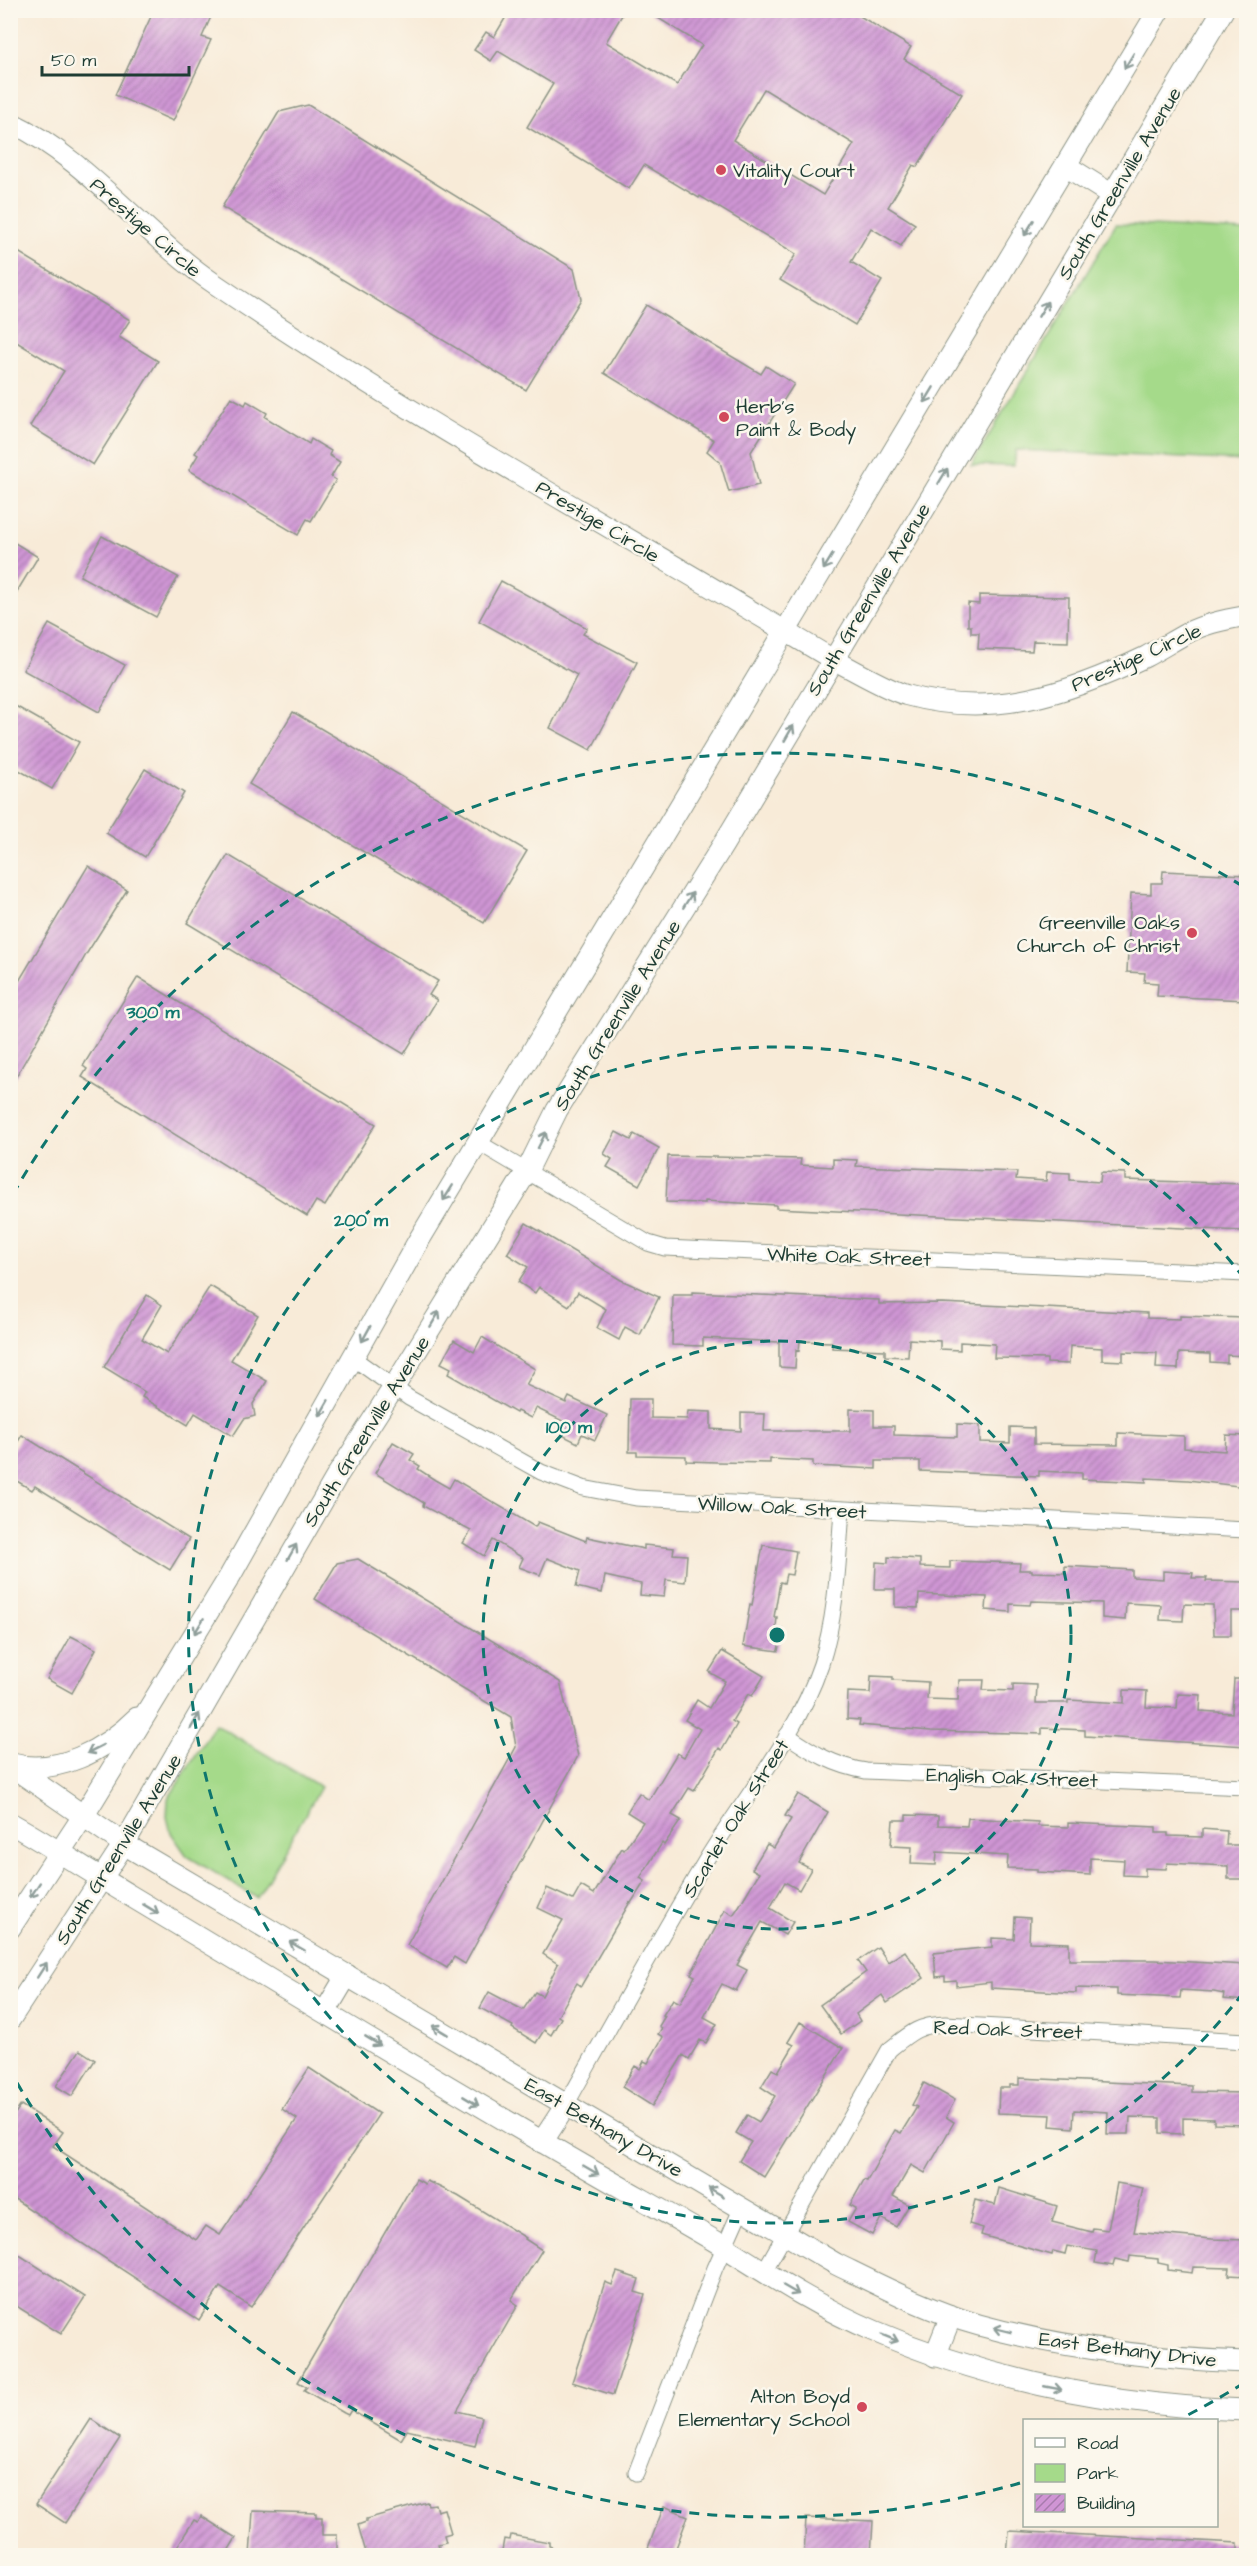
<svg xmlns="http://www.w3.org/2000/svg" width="1257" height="2566" font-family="'Architects Daughter',sans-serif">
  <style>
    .green { fill: #a5da8a; stroke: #628c5f; stroke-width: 1.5 }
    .building { fill: url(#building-hatch); fill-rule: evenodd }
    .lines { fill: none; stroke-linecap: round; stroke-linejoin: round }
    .minor-casing { stroke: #8c9486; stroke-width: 17 }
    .tertiary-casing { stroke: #8c9486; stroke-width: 22 }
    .secondary-casing { stroke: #8c9486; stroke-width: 23 }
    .minor { stroke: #fff; stroke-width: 15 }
    .tertiary { stroke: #fff; stroke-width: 20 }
    .secondary { stroke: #fff; stroke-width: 21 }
    .oneway { stroke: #8f9e9a }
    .ring { fill: none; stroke: #0f766e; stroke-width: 3; stroke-dasharray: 10 8 }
    .poi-dot { fill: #d1495b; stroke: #fbf7ec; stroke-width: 2 }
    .labels { text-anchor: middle; stroke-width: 5; stroke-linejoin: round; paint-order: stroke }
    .poi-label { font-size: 20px; fill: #1f3d34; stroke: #fbf7ec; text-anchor: start }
    .street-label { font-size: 20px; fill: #1f3d34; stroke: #fbf7ec }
    .centre { fill: #0f766e; stroke: #fbf7ec; stroke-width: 3 }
    .ring-label { font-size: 18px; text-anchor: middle; font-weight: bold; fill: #0f766e; stroke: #fbf7ec; stroke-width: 5; stroke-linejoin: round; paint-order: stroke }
  </style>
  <defs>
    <pattern id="building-hatch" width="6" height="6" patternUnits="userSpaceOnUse" patternTransform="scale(1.5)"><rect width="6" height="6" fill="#cf95d4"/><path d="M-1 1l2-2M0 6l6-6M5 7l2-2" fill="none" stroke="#a77bad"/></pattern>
  </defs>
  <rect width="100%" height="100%" fill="#fbf7ec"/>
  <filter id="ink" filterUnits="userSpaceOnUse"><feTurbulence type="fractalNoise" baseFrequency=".0167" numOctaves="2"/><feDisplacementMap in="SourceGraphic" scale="12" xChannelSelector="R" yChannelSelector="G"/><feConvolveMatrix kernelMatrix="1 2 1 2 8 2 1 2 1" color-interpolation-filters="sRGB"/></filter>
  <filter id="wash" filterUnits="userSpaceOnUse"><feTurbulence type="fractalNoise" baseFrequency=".008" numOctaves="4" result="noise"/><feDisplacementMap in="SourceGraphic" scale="24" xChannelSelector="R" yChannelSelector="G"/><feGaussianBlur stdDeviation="1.35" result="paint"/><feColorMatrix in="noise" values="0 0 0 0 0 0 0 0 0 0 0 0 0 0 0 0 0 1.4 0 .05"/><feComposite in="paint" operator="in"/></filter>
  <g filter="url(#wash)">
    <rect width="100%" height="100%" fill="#f8ebd8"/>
    <g class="green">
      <path d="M1116 224 1246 231V461L1016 450 1014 466 971 465Z"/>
      <path d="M215 1724 321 1787 257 1898 187 1856 171 1833 167 1817 168 1799Z"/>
    </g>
    <g id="blocks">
      <g class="building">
        <path d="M154 10H214L202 37 211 40 173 121 115 95Z"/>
        <path d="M510 10H625L606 42 677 85 702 45 645 10H850L911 47 904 59 962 94 917 167 913 165 888 207 915 224 901 246 871 228 851 262 882 281 855 325 780 280 796 254 700 196 699 198 644 165 629 189 527 127 553 84 498 51 491 61 474 50 486 32 494 37ZM764 89 854 144 823 195 733 140Z"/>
        <path d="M308 105 574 269 581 299 526 390 222 207 279 112Z"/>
        <path d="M10 247 130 320 119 337 158 361 93 465 30 426 64 371 10 338Z"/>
        <path d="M646 305 761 374 766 366 794 384 751 452 759 485 729 492 720 462 707 451 714 440 604 373Z"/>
        <path d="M231 397 245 405 247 401 267 413 265 417 309 444 311 439 331 451 329 455 340 462 331 477 336 480 311 521 307 519 298 535 189 470 198 455 195 453Z"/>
        <path d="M102 536 178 577 156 617 80 576Z"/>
        <path d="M10 540 38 557 10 603Z"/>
        <path d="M501 581 587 628 583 634 637 662 591 750 550 728 577 675 479 621Z"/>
        <path d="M979 595 1069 597 1068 642 1033 641 1032 651 978 649 979 633H971V626H968V603L979 604Z"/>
        <path d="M49 624 125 665 99 712 23 670Z"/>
        <path d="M10 703 79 742 52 789 10 765Z"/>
        <path d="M293 712 527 851 484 923 249 784Z"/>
        <path d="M145 769 184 793 145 857 106 833Z"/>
        <path d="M228 855 438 981 429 995 437 1000 404 1054 187 923Z"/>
        <path d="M88 866 127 890 87 953 10 1087V996Z"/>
        <path d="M1163 871 1246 875V1000L1157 996 1158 983 1144 982 1145 973 1127 972 1131 893 1151 894V883H1162Z"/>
        <path d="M138 977 376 1124 325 1206 316 1201 307 1216 82 1077 87 1069 83 1066Z"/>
        <path d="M616 1132 631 1140 634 1134 659 1148 639 1185 607 1167 612 1159 604 1154Z"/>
        <path d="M668 1156 801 1159 800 1165 833 1167V1159L857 1160 856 1166 1017 1172 1016 1179 1046 1181 1047 1172 1070 1173V1180L1100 1182 1101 1172 1125 1173V1180L1244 1184 1243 1231 776 1208V1205L705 1201V1203L666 1202Z"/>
        <path d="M526 1223 621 1280 659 1297 640 1335 625 1327 619 1340 597 1328 606 1309 578 1292 569 1306 539 1287 535 1293 518 1282 528 1267 507 1254Z"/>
        <path d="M210 1286 258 1315 231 1360 267 1381 253 1404 255 1416 244 1419 233 1436 195 1413 188 1425 142 1397 145 1392 104 1367 147 1295 162 1305 142 1339 167 1354Z"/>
        <path d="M692 1292 879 1300V1304L942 1303 1147 1313V1318L1180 1319V1316L1246 1318V1356L1227 1355V1363L1210 1362V1354L1179 1353 1178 1369 1156 1368 1157 1353 1123 1352V1361L1102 1360V1348L1070 1346 1069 1364 1047 1363V1359L994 1358 995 1344 960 1342V1350L940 1349V1341L909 1339 908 1357 885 1356V1350L832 1348V1342L800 1341 799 1351 796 1350 795 1368 779 1367V1342L703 1338V1346L672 1345 673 1295H692Z"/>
        <path d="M482 1337 535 1369 526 1385 566 1403 569 1397 607 1415 595 1440 582 1434 578 1443 562 1435 567 1423 536 1408 531 1418 517 1411 516 1413 448 1374 451 1368 441 1363 454 1340 474 1352Z"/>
        <path d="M630 1399H651V1418L687 1419 688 1411 711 1412V1429L741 1431V1413L765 1414 764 1431H850V1409L874 1410V1426H894V1435L957 1437V1424L980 1425V1442L1010 1443V1427L1034 1428V1444L1118 1445V1433L1184 1436V1448L1225 1451 1226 1435 1246 1436V1487L1188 1480 1146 1478V1482L1082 1479V1473L1039 1471V1476L920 1471V1461H876V1469L858 1468 813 1466V1461L770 1459V1463L717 1462 686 1461V1456L637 1455V1452H629Z"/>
        <path d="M22 1435 189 1539 170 1570 35 1486 32 1490 10 1477V1454Z"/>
        <path d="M393 1442 414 1454 410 1460 420 1466 418 1469 435 1480 449 1488 454 1479 535 1527 538 1522 586 1541 587 1537 644 1549V1545L674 1548 673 1554 687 1555 685 1582 666 1580 664 1597 640 1595 641 1584 605 1576 602 1593 576 1587 580 1571 547 1558 540 1575 519 1567 523 1558 493 1540 484 1556 463 1543 471 1531 423 1506 424 1503 375 1473Z"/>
        <path d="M763 1545 796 1551 792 1575 786 1574 784 1583 780 1582 774 1617H777L776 1627 782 1628 778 1651 743 1646 750 1604 752 1605Z"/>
        <path d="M888 1557 920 1559V1567L950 1568V1561L1020 1563 1019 1570H1032V1572L1065 1573V1566L1132 1570V1577L1163 1579V1571L1193 1573 1192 1578H1207L1206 1581 1246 1582V1611H1231V1635H1214L1213 1605 1184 1604 1183 1621 1160 1620 1161 1605 1126 1603 1125 1620 1102 1618V1603L1031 1601 1030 1605 1010 1604V1612L986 1610 987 1597 919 1594 918 1608 895 1607V1589H875L876 1562 888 1563Z"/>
        <path d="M358 1559 560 1682 578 1756 465 1964 454 1957 447 1968 407 1945 516 1747 511 1717 315 1599 337 1563Z"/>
        <path d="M71 1636 96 1649 72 1693 47 1679Z"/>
        <path d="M722 1651 764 1676 752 1696 748 1694 732 1721 737 1724 722 1750 719 1748 694 1791 689 1788 672 1815 681 1820 664 1845 662 1843 640 1878 645 1881 631 1903 630 1902 581 1986 577 1983 558 2016 561 2018 551 2035 544 2030 536 2043 512 2028 513 2026 480 2008 489 1992 523 2010 535 1992 542 1996 558 1964 543 1954 563 1920 538 1908 547 1888 573 1900 581 1886 594 1894 622 1848 624 1850 643 1822 627 1812 639 1793 649 1800 677 1753 684 1757 700 1729 685 1720 697 1700 709 1708 725 1681 709 1672Z"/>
        <path d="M871 1676 893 1677V1680L928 1682 927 1699 958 1700 959 1680H984L983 1690 1013 1691V1684L1037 1685 1036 1703H1068V1700L1124 1703V1690L1147 1691 1146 1707 1177 1708 1178 1694 1201 1695 1200 1711 1232 1713 1234 1679H1246V1746L1085 1736V1730L1042 1728V1734L1012 1733 931 1731 859 1725 860 1720 847 1719 848 1692 870 1693Z"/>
        <path d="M798 1794 828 1812 799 1863 811 1869 799 1890 785 1882 770 1908 793 1922 785 1935 762 1922 737 1965 747 1970 736 1991 722 1984 704 2017 717 2024 706 2043 700 2040 689 2059 683 2055 652 2106 622 2087 635 2066 640 2069 644 2061 648 2063 663 2037 658 2034 662 2028 659 2026 665 2016 663 2015 673 1999 680 2003 695 1976 691 1974 725 1910 733 1915 738 1908 759 1873 752 1869 767 1844 774 1848 791 1819 785 1816Z"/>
        <path d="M906 1815 938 1816V1825L967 1826 968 1818 1038 1822V1826L1068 1827V1823L1156 1827V1833H1168V1836L1202 1837V1829L1227 1831 1226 1845H1246V1879H1228V1866L1167 1863 1166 1869 1145 1868V1876L1123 1875 1124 1860 1090 1858V1875L1037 1872V1869L1007 1868 1008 1856 937 1852 936 1865 911 1864 912 1847 891 1846 893 1820H906Z"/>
        <path d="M1015 1917 1030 1918 1029 1942 1069 1943V1960H1155L1246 1965V2001L1223 1999 1224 1994 1214 1992 1181 1990 1180 1998 1117 1995V1989L1076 1988V1993L991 1988V1982L956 1986V1980L945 1981V1976L936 1977 934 1953 992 1947V1938L1014 1939Z"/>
        <path d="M878 1947 888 1962 905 1951 924 1978 887 2003 882 1995 856 2014 860 2021 841 2034 820 2005 866 1972 858 1961Z"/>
        <path d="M800 2022 843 2048 764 2177 739 2161 751 2142 736 2133 747 2115 759 2122 775 2096 761 2087 772 2069 778 2072 794 2045 788 2042Z"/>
        <path d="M80 2050 95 2060 72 2096 56 2086Z"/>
        <path d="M309 2068 379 2114 251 2307 220 2287 199 2320 10 2196V2121L21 2105 63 2132 53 2146 196 2240 206 2226 220 2235 297 2119 282 2109Z"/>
        <path d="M1019 2078 1192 2086V2092L1246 2093V2125L1214 2124V2119L1183 2118V2134L1160 2133V2118L1130 2117 1129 2134H1107L1108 2112 1074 2110 1073 2128 1050 2126 1051 2115 998 2113 999 2088H1010V2085H1019Z"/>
        <path d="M924 2083 955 2100 946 2117 954 2122 925 2173 911 2165 893 2196 909 2205 896 2227 881 2218 872 2235 848 2222 856 2208 850 2205 864 2180 867 2181 895 2130 901 2133 917 2107 912 2105Z"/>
        <path d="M416 2179 425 2184 427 2181 458 2196 526 2238 525 2239 542 2250 511 2300 518 2305 457 2411 482 2417 475 2446 407 2430 401 2440 351 2410 348 2415 344 2413 304 2390 307 2387 298 2382Z"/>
        <path d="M1117 2183 1143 2188 1134 2232 1212 2239 1246 2240V2276L1229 2275 1230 2268 1193 2267 1192 2273 1168 2270V2265L1158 2263V2259L1130 2256 1129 2262 1115 2259 1113 2266 1095 2263 1097 2251 1067 2246 1065 2254 1053 2251 1052 2255 981 2235 983 2228 969 2224 975 2200 995 2205 999 2188 1057 2206 1052 2222 1092 2232 1093 2228 1108 2230Z"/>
        <path d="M10 2249 85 2297 61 2334 10 2302Z"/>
        <path d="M617 2272 639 2279 635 2292 645 2295 613 2395 572 2382 605 2282 612 2285Z"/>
        <path d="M91 2419 120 2438 65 2523 36 2504Z"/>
        <path d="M427 2502 428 2505 435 2504 437 2511 444 2509 451 2533 444 2535 446 2542 438 2544 439 2547 407 2556H367L358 2525 366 2522V2519Z"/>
        <path d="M664 2506 688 2516 673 2556 648 2548Z"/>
        <path d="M253 2511 316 2513V2517H322V2535H337V2556H250Z"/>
        <path d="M201 2516 236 2538 225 2556H171L194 2520 198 2522Z"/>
        <path d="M806 2518 873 2521 871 2556H804Z"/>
        <path d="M1009 2531 1238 2543V2556H1007Z"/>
        <path d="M511 2535 549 2542V2546L552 2547V2556H501L504 2539 510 2540Z"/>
      </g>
    </g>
  </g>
  <g filter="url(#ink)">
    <use href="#blocks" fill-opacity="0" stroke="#8c9486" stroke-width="1.5"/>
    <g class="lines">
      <g class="minor-casing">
        <g id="minor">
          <path d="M479 1143 648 1243 665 1248 1246 1274"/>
          <path d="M353 1358 409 1398 541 1472 583 1488 636 1498 1246 1530"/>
          <path d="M787 1735C813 1753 835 1766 866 1771L1246 1787"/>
          <path d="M566 2105C612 2023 658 1940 706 1860 745 1796 797 1736 821 1664 837 1614 838 1562 842 1510"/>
          <path d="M763 2273 889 2050C910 2033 918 2025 945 2024L1246 2041"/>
          <path d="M636 2473 715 2268 742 2207"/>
        </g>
      </g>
      <g class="tertiary-casing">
        <path id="tertiary" d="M10 122C87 158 144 236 215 284 414 419 626 535 832 659 855 670 883 688 906 695 992 719 1068 694 1145 657 1160 649 1174 640 1189 632 1206 623 1228 619 1246 616"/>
      </g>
      <g class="secondary-casing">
        <g id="secondary">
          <path d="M1066 166 1112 195"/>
          <path d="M12 1764C57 1776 105 1750 137 1718"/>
          <path d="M10 1765 124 1844 836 2264C883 2287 929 2311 979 2325 1066 2349 1157 2359 1246 2362"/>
          <path d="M10 1823C51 1846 89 1871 129 1895 281 1986 431 2078 584 2166 630 2193 677 2218 723 2246 772 2277 820 2308 874 2331 992 2382 1119 2406 1246 2410"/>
          <path d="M10 1928 84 1815 230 1576 419 1240 1159 10"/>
          <path d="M325 2012 347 1975"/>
          <path d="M10 2019 124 1844 337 1476 394 1387 527 1171 557 1110 723 845 1223 10"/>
          <path d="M542 2142 566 2105"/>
          <path d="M935 2356 951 2316"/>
        </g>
      </g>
      <use href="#minor" class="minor"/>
      <use href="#tertiary" class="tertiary"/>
      <use href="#secondary" class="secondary"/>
    </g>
    <defs><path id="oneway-shaft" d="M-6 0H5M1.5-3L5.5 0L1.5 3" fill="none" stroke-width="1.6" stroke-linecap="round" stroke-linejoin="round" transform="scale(1.5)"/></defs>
    <g class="oneway">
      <use href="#oneway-shaft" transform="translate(1129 61) rotate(121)"/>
      <use href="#oneway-shaft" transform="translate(1029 228) rotate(121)"/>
      <use href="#oneway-shaft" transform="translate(1043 309) rotate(-59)"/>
      <use href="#oneway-shaft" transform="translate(929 395) rotate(121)"/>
      <use href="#oneway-shaft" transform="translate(943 476) rotate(-59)"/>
      <use href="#oneway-shaft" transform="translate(828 562) rotate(121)"/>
      <use href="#oneway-shaft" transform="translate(789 733) rotate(-60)"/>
      <use href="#oneway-shaft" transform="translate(688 900) rotate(-58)"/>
      <use href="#oneway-shaft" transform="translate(542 1140) rotate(-63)"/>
      <use href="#oneway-shaft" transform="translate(448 1193) rotate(122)"/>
      <use href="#oneway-shaft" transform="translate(435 1319) rotate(-59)"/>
      <use href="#oneway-shaft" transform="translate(366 1334) rotate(119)"/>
      <use href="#oneway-shaft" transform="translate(324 1408) rotate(120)"/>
      <use href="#oneway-shaft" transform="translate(292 1552) rotate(-60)"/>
      <use href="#oneway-shaft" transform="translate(199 1626) rotate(121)"/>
      <use href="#oneway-shaft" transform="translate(195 1721) rotate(-60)"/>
      <use href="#oneway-shaft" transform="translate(95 1749) rotate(153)"/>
      <use href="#oneway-shaft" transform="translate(35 1890) rotate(123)"/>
      <use href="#oneway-shaft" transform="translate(151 1909) rotate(31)"/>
      <use href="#oneway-shaft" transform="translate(297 1946) rotate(-150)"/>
      <use href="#oneway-shaft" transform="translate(42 1970) rotate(-57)"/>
      <use href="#oneway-shaft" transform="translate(440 2030) rotate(-149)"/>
      <use href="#oneway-shaft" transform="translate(373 2041) rotate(31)"/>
      <use href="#oneway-shaft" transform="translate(471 2101) rotate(31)"/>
      <use href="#oneway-shaft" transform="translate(591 2170) rotate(30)"/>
      <use href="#oneway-shaft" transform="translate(716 2192) rotate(-150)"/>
      <use href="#oneway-shaft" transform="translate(791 2290) rotate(30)"/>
      <use href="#oneway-shaft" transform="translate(1002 2330) rotate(-166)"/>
      <use href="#oneway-shaft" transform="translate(890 2338) rotate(22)"/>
      <use href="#oneway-shaft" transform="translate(1053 2388) rotate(11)"/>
    </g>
  </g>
  <g class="ring">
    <circle cx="777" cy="1635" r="294"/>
    <path d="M1243 1993A588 588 0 1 1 1243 1277"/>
    <path d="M1244 2383A882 882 0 0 1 1184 2417M1020 2483A882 882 0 0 1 13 2076M13 1194A882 882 0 0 1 1244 887"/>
  </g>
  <g class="poi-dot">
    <circle cx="721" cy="170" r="6"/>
    <circle cx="724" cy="417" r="6"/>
    <circle cx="1192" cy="933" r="6"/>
    <circle cx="862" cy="2407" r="6"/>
  </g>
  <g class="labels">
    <g class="poi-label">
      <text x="733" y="177">Vitality Court</text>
      <text x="736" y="413">Herb's<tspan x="736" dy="23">Paint &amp; Body</tspan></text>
      <text x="1180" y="929" text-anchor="end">Greenville Oaks<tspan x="1180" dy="23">Church of Christ</tspan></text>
      <text x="850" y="2403" text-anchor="end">Alton Boyd<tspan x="850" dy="23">Elementary School</tspan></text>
    </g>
    <g class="street-label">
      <text transform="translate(1119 183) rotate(-59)" y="7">South Greenville Avenue</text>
      <text transform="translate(146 227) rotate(41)" y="7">Prestige Circle</text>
      <text transform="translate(598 521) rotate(31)" y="7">Prestige Circle</text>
      <text transform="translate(868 599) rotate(-59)" y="7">South Greenville Avenue</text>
      <text transform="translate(1136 657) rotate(-24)" y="7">Prestige Circle</text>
      <text transform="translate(617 1015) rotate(-58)" y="7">South Greenville Avenue</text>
      <text transform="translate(849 1256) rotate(2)" y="7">White Oak Street</text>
      <text transform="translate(366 1431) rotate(-58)" y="7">South Greenville Avenue</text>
      <text transform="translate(782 1507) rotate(3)" y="7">Willow Oak Street</text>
      <text transform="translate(1012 1777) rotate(2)" y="7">English Oak Street</text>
      <text transform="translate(735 1818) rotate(-58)" y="7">Scarlet Oak Street</text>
      <text transform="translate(118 1849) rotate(-58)" y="7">South Greenville Avenue</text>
      <text transform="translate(1008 2029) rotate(2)" y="7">Red Oak Street</text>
      <text transform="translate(604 2127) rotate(30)" y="7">East Bethany Drive</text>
      <text transform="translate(1128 2349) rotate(7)" y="7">East Bethany Drive</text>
    </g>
  </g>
  <circle cx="777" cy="1635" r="9" class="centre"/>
  <g class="ring-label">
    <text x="153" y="1018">300 m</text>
    <text x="361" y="1226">200 m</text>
    <text x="569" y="1433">100 m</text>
  </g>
  <rect width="1257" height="2566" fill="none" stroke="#fbf7ec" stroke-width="36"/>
  <rect x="1023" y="2419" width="195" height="108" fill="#fbf7ec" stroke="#a3ada2" stroke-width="1.5"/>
  <rect x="1035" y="2438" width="30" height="9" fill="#ffffff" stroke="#a3ada2" stroke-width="1.5"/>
  <text x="1077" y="2449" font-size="18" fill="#1f3d34">Road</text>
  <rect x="1035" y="2464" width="30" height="18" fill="#a5da8a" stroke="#a3ada2" stroke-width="1.5"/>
  <text x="1077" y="2479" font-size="18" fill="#1f3d34">Park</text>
  <rect x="1035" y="2494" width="30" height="18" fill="url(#building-hatch)" stroke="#a3ada2" stroke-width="1.5"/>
  <text x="1077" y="2509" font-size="18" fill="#1f3d34">Building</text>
  <path d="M42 66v9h147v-9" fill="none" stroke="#1f3d34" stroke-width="3"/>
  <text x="51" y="66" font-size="18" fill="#1f3d34" stroke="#fbf7ec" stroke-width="4.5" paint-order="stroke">50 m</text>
</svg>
